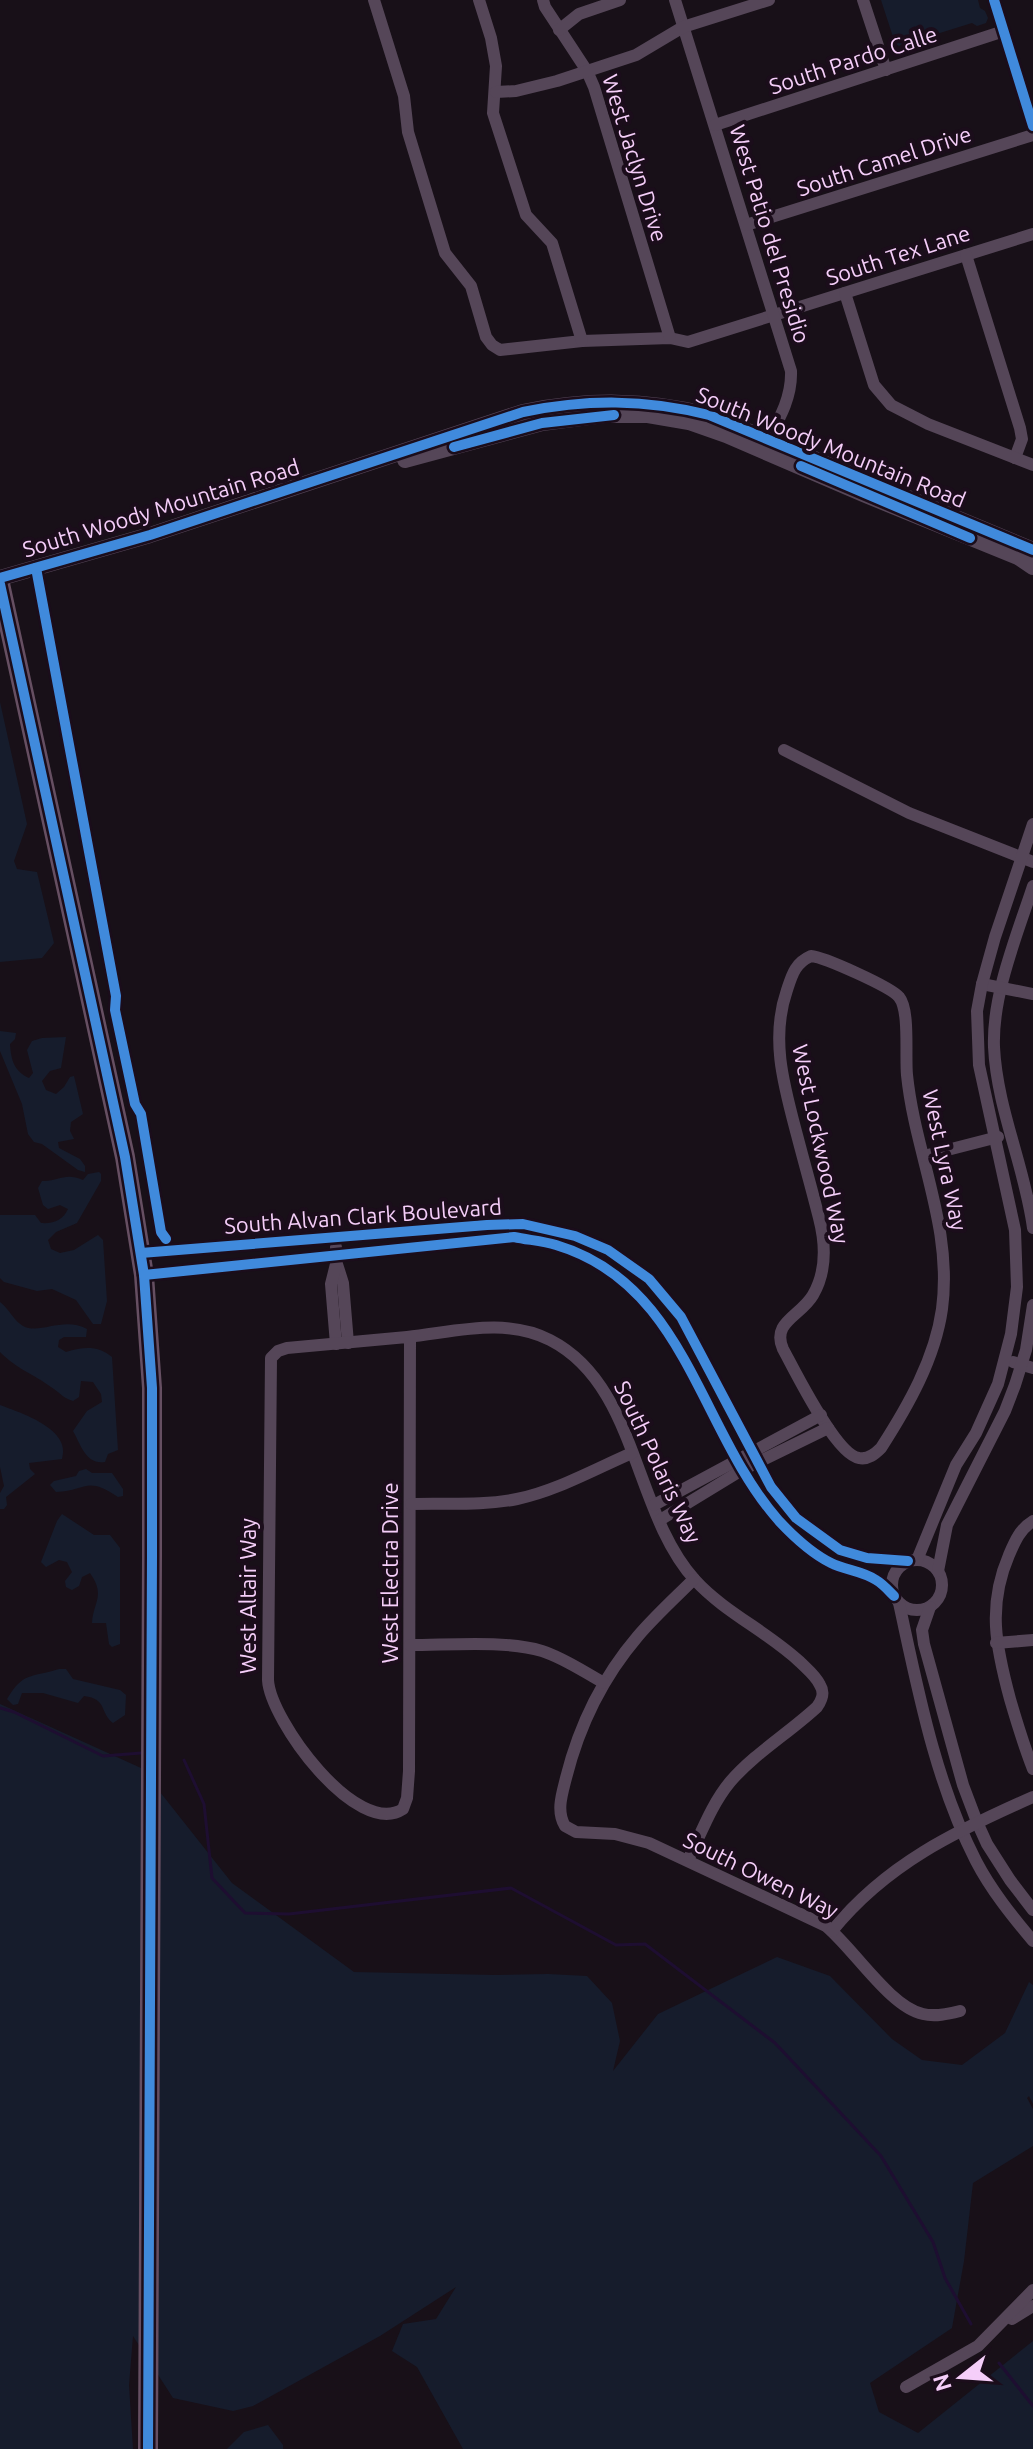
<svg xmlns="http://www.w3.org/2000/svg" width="1033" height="2449" font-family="Ubuntu,sans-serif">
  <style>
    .green { fill: #161c2c }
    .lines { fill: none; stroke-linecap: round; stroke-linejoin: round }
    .stream { stroke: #1e0e31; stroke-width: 3 }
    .minor { stroke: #554658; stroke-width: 12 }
    .tertiary { stroke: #554658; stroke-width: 16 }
    .primary { stroke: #664f62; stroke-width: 20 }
    .cycleway-casing { stroke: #1b0d1b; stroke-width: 15 }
    .cycleway { stroke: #408adc; stroke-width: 10 }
    .labels { text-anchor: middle; stroke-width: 8; stroke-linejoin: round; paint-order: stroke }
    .street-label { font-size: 22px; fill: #f5cef9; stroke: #1b0d1b }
  </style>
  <rect width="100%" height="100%" fill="#181018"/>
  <g class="green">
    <path d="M881 0H978L980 8 985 11 988 18 986 23 977 26 972 23 927 37 910 39 899 46 895 43Z"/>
    <path d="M0 702 27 824 14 861 17 869 37 872 54 943 42 958 0 962Z"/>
    <path d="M0 1031 16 1033 15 1039 10 1044C11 1060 14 1071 29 1078L33 1073 27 1050 32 1041 42 1038 66 1037 61 1068 50 1071 42 1081 46 1090 56 1094 64 1087 70 1077 74 1076 83 1114 71 1122 70 1131 74 1139 58 1142 59 1148 80 1159 85 1166V1172L78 1170 42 1144 34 1142 28 1134 22 1104 0 1051Z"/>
    <path d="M99 1172 101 1174V1181L77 1223 56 1232 48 1240 51 1249 60 1253 74 1250 98 1235 103 1240 107 1301 101 1324H93L76 1300 52 1289 37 1291 4 1282 0 1278V1215H35L41 1223C54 1224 63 1220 68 1209L60 1205 48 1209 43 1205 38 1188 42 1181C59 1182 64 1172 83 1180L88 1174Z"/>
    <path d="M0 1302C9 1309 14 1321 23 1326 40 1335 63 1316 87 1329L86 1337H64L59 1340 58 1347 66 1352C84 1347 97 1345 112 1357L118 1450 108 1454 105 1462C86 1465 81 1445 73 1431L87 1411 102 1402 101 1394 93 1382 81 1381 79 1397 73 1401C61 1397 61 1393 51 1387 32 1373 18 1370 0 1352Z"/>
    <path d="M0 1405C21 1413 72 1429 62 1459L29 1463 30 1469 35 1474 6 1497 7 1505 4 1509H0V1493L4 1486 0 1467Z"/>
    <path d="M86 1469 92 1473H112L123 1489V1496L118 1497C86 1475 86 1491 56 1492L50 1485 54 1481 76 1476 79 1471Z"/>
    <path d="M62 1514 94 1535H110L120 1548V1644L112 1647 109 1644 106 1623H92C93 1602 106 1596 90 1573L82 1577 79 1586 72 1590 66 1587 65 1581 72 1572 67 1562 59 1560 46 1567 41 1562 57 1521Z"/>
    <path d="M59 1669H66L73 1679 120 1690 126 1695 125 1715 113 1723C99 1712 108 1699 84 1696L78 1703 43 1693H22L18 1704 13 1705 7 1699C24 1671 31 1678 59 1669Z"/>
    <path d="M0 1704 141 1768 232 1883 354 1972 495 1975 548 1974 587 1976 612 2003 620 2041 613 2071 658 2014 777 1957 830 1976 892 2039 922 2060 962 2065 1005 2033 1029 1982 1033 1985V2104L1029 2096 1027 2098 1033 2109V2146L973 2183 964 2261 952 2328 870 2383 879 2412 918 2433 1033 2341V2449H463L417 2367 392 2351 403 2324 436 2319 456 2287 380 2336 253 2406 233 2411 173 2398 133 2336 129 2385 133 2449H0Z"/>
    <path d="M268 2425 283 2445V2449H227L244 2432Z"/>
  </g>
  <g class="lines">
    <g class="stream">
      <path d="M0 1708 14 1712 103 1756 141 1753"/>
      <path d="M184 1760 204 1804 212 1878 245 1913 289 1914 511 1888 616 1945 645 1944 775 2043 881 2156 933 2242 945 2278 971 2324"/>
      <path d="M999 2363 1033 2406"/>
    </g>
    <g class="minor">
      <path d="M374 0 404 96 408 132 445 253 471 286 486 337 492 345 500 350 582 341 670 338 688 342 1033 234"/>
      <path d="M479 0 491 38 496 66 493 113 526 215 552 243 582 341"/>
      <path d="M543 0 545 7 587 71 594 87 670 338"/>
      <path d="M675 0 791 371C792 399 778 421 765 445"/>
      <path d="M863 0 886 70"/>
      <path d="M994 0 1033 126"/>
      <path d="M559 30 579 14 620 0"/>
      <path d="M496 92 516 91 557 81 636 55 683 27 769 0"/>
      <path d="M715 125 1004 31"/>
      <path d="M746 225 1033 135"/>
      <path d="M966 255 1020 428 1022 439 1015 458"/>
      <path d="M845 293 874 385 891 405 928 424 1033 465"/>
      <path d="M784 750 909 813 1033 862"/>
      <path d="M1033 886C1017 935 992 995 994 1047 997 1109 1025 1167 1033 1228"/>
      <path d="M811 956C824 957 891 987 899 997 910 1010 905 1056 907 1075 915 1154 953 1227 942 1309 935 1359 908 1406 881 1448 875 1454 868 1460 859 1458 836 1455 795 1371 783 1349 771 1322 801 1316 813 1295 827 1271 826 1245 819 1218 812 1190 804 1162 797 1135 784 1086 770 1039 787 990 792 975 795 963 811 956Z"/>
      <path d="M982 984 1033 994"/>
      <path d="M924 1156 998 1137"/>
      <path d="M336 1247V1261L343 1283 348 1343"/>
      <path d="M141 1253 487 1225 523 1224 575 1236 608 1250 649 1279 681 1317 771 1487 796 1518 840 1550 867 1558 908 1561"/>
      <path d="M336 1264 331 1284 336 1344"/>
      <path d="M144 1275 514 1237C528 1240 543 1241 556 1245 687 1284 699 1431 779 1521 794 1537 811 1553 831 1563 845 1570 863 1571 876 1580 883 1584 889 1591 894 1596"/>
      <path d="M410 1337 409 1771 407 1798 403 1809C357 1839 270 1720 268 1680L271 1358 278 1351 287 1348C327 1344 367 1341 407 1337 455 1332 505 1317 550 1340 638 1385 633 1512 695 1580 724 1612 768 1632 800 1662 807 1669 816 1676 820 1685 825 1693 822 1700 817 1707 789 1733 755 1753 730 1782 711 1805 701 1834 688 1860"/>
      <path d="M1013 1362 1033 1368"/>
      <path d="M411 1504C446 1503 483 1506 517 1499 556 1491 595 1469 632 1453"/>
      <path d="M654 1505 821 1415"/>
      <path d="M660 1520 742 1470 828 1428"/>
      <path d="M1033 1521C1020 1529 1015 1541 1009 1555 987 1606 996 1647 1010 1699 1017 1723 1024 1746 1033 1769"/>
      <circle cx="917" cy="1585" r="25"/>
      <path d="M917 1560 956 1465 976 1433 998 1384 1011 1334 1017 1287 1015 1230 979 1065 977 1011 982 984 995 937 1033 824"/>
      <path d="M938 1571 947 1525 1005 1411 1015 1385 1026 1350 1033 1305"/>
      <path d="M694 1579C675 1598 655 1616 638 1636 603 1677 579 1726 566 1778 562 1794 556 1811 565 1826L576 1832 615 1834 649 1843 826 1926C854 1949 890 2007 923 2014 935 2017 948 2014 960 2011"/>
      <path d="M899 1603C918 1690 935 1781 976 1861 991 1890 1012 1916 1033 1941"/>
      <path d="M930 1607 922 1630 924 1644 963 1785 977 1822 987 1844 1010 1880 1033 1910"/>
      <path d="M996 1643 1033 1640"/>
      <path d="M410 1645C450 1645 505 1640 542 1651 564 1658 584 1672 604 1683"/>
      <path d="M832 1931C886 1864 956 1831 1033 1797"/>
      <path d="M1012 2319 1033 2306"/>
      <path d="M906 2387 978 2346 1033 2290"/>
    </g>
    <g class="tertiary">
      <path d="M405 460 542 423 604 415H648L689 422 726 435 863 494 1018 557 1033 567"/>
      <path d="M0 578 150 535 523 412C587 399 645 399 709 415L1033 550"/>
    </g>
    <path class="primary" d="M0 584 125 1157 144 1275 152 1388V1556L148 2449"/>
    <g class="cycleway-casing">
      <g id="cycleway">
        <path d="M994 0 1033 126"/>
        <path d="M454 447 542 423 614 415"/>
        <path d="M801 466 970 538"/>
        <path d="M36 568 116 996 115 1010 135 1104 141 1114 161 1232 166 1239"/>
        <path d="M0 578 150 535 523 412C587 399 645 399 709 415L1033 550"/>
        <path d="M0 584 125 1157 144 1275 152 1388V1556L148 2449"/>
        <path d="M141 1253 487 1225 523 1224 575 1236 608 1250 649 1279 681 1317 771 1487 796 1518 840 1550 867 1558 908 1561"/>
        <path d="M144 1275 514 1237C528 1240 543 1241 556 1245 687 1284 699 1431 779 1521 794 1537 811 1553 831 1563 845 1570 863 1571 876 1580 883 1584 889 1591 894 1596"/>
      </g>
    </g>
    <use href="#cycleway" class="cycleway"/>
  </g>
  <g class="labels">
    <g class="street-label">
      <text transform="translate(853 60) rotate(-18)" y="8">South Pardo Calle</text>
      <text transform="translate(635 158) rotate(73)" y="8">West Jaclyn Drive</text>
      <text transform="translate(884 161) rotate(-18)" y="8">South Camel Drive</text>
      <text transform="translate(770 234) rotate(73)" y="8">West Patio del Presidio</text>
      <text transform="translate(898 255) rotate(-18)" y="8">South Tex Lane</text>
      <text transform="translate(831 447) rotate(22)" y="8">South Woody Mountain Road</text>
      <text transform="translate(161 508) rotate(-17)" y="8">South Woody Mountain Road</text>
      <text transform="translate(821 1144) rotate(78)" y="8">West Lockwood Way</text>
      <text transform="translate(945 1160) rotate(78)" y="8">West Lyra Way</text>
      <text transform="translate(363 1216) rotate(-4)" y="8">South Alvan Clark Boulevard</text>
      <text transform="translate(658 1462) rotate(65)" y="8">South Polaris Way</text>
      <text transform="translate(390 1573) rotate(-90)" y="8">West Electra Drive</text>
      <text transform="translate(248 1596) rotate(-90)" y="8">West Altair Way</text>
      <text transform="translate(761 1875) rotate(26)" y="8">South Owen Way</text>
    </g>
  </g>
  <g transform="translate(961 2377) rotate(253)" stroke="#1b0d1b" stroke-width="6" paint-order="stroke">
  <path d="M0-6L14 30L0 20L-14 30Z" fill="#f5cef9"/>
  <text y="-12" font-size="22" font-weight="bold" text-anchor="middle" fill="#f5cef9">N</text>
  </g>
</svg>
